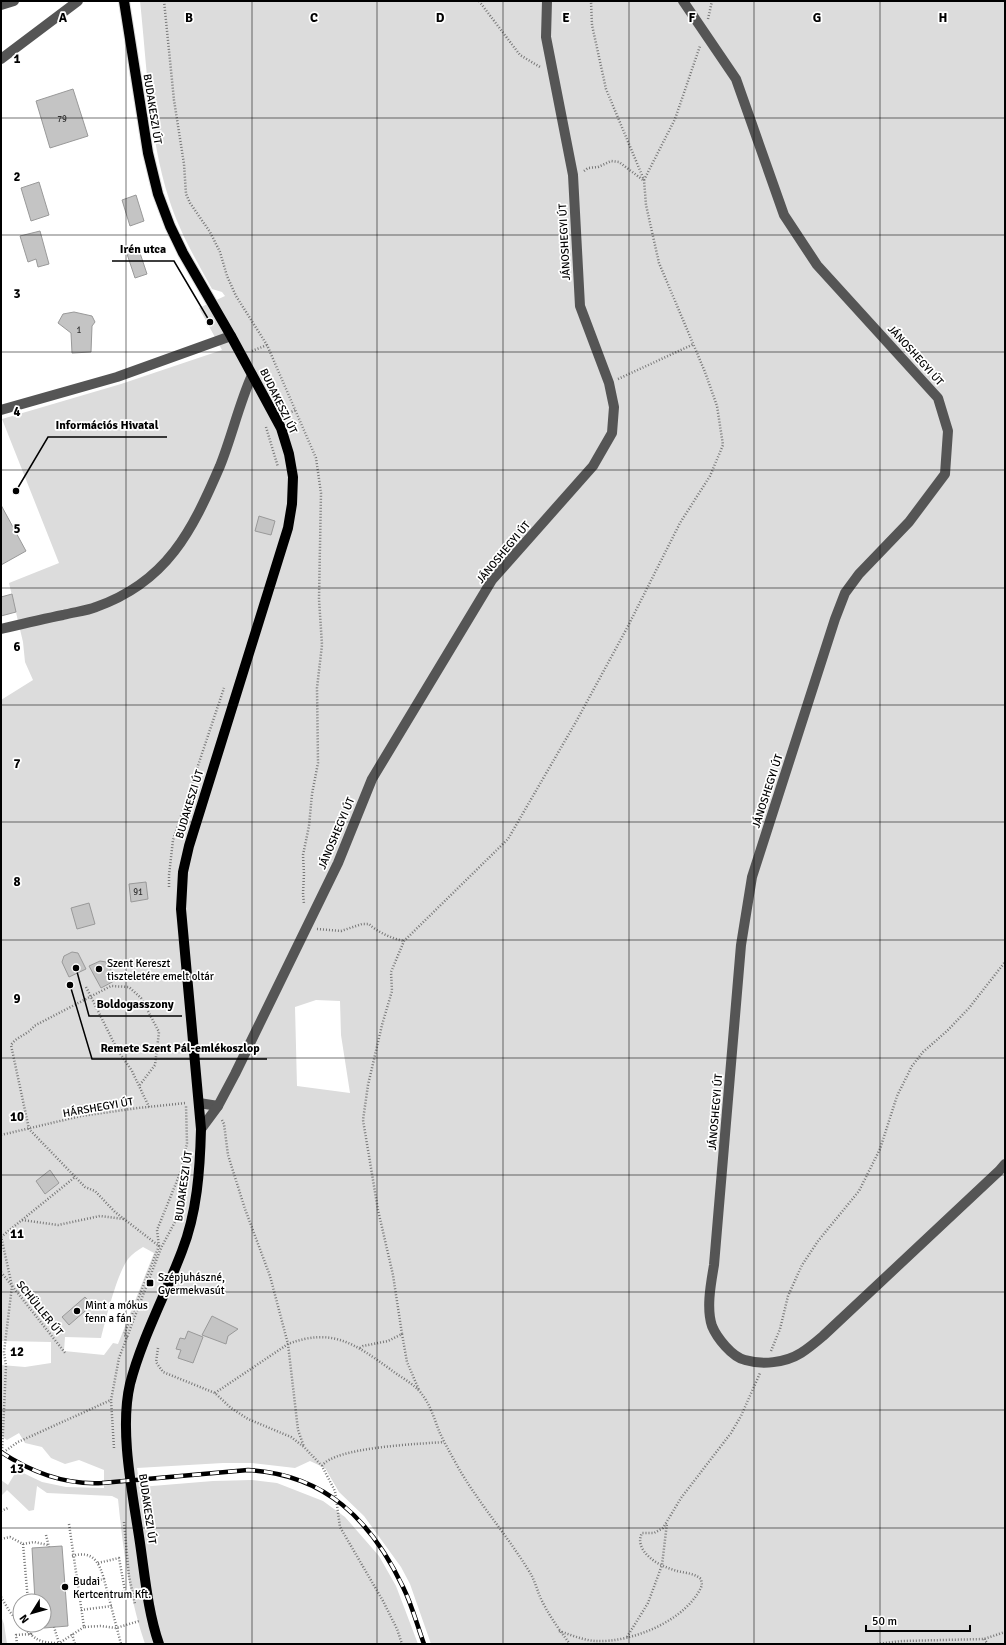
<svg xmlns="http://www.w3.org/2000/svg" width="1006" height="1645" font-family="Signika,sans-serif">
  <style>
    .green { fill: #dcdcdc; fill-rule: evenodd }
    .building { fill: #c4c4c4; stroke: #999 }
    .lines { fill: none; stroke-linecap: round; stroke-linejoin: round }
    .major-casing { stroke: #dbdbdb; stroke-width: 12 }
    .path { stroke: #777; stroke-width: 2.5; stroke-dasharray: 1 2; stroke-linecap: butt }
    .minor { stroke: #555; stroke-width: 10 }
    .major { stroke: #000; stroke-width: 10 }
    .rail-casing { stroke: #000; stroke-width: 4.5 }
    .rail { stroke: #fff; stroke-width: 3; stroke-dasharray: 9; stroke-linecap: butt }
    .grid { fill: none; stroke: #000; stroke-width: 1; stroke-opacity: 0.55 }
    .poi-dot { fill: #000; stroke: #fff; stroke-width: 1.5 }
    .labels { text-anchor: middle; stroke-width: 3.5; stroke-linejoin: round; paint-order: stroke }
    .number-label { font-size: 9px; fill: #313131 }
    .street-label { font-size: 11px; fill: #000; stroke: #fff }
    .poi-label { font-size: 11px; fill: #000; stroke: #fff; text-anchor: start }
    .grid-label { font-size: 13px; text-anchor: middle; font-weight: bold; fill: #000; stroke: #fff; stroke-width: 3.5; stroke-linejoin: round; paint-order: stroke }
    .leader { fill: none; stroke: #000; stroke-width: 1.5 }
    .callout-dot { fill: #000; stroke: #fff; stroke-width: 1.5 }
    .callout-label { font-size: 12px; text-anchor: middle; font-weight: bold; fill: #000; stroke: #fff; stroke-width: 3.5; stroke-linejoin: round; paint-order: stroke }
  </style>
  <rect width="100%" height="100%" fill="#fff"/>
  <g class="green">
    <path d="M140 1H1005V1644H431L410 1584 401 1567 364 1516 339 1492 325 1468 310 1461 295 1468 252 1463H223L137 1468 140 1487 213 1481 252 1480 277 1483 323 1501 345 1517 379 1556 396 1586 418 1644H145C129 1597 123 1549 118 1499L112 1496 47 1493 37 1486 34 1510 29 1511 7 1490 1 1496V1480L8 1485 17 1470 42 1482 66 1487 104 1488V1470L79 1460 65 1464 51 1458 42 1447 25 1443 19 1433 7 1440 1 1436V1365L25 1367 51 1363V1342L1 1341V700L33 680 25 662 23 642 9 583 59 563 2 419 121 384 222 350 199 308 225 296 222 292 212 289C196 260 179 231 169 199 149 137 147 66 140 1ZM316 1000 340 1001 341 1035 350 1093 297 1086 295 1007ZM143 1247 154 1253 118 1344 113 1343 104 1355 64 1351 65 1337 101 1338C106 1318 117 1274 128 1259 132 1254 138 1250 143 1247Z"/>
    <path d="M1 1616 4 1624 7 1644H1Z"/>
  </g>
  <g class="building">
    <path d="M73 89 88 136 50 148 36 101Z"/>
    <path d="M39 182 49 215 31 221 21 188Z"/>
    <path d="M136 195 144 221 130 226 122 200Z"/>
    <path d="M40 231 49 264 38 267 36 259 28 262 20 236Z"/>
    <path d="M139 250 147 274 135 278 127 254Z"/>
    <path d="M74 312 92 316 95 322 92 326 91 352 72 353 71 333 58 323 63 314Z"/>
    <path d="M1 505 26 551 1 565Z"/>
    <path d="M259 516 275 521 271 535 255 531Z"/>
    <path d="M12 594 16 612 1 616V597Z"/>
    <path d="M146 882 148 899 131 902 129 884Z"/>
    <path d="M89 903 95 924 77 929 71 908Z"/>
    <path d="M72 952 78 953 86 969 69 977 62 962 64 956Z"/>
    <path d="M100 961 106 962 109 966 116 980 101 988 89 966Z"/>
    <path d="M50 1170 59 1183 45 1194 36 1181Z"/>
    <path d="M85 1297 92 1305 69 1325 62 1317Z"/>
    <path d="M212 1316 238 1329 228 1336 226 1344 202 1335Z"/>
    <path d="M188 1331 203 1337 193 1363 178 1358 181 1350 176 1349 180 1338 185 1339Z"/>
    <path d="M62 1546 68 1626 44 1628V1601H35L32 1548Z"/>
  </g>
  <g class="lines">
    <g class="major-casing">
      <path id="major" d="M124 1 148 153 158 194 170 226 183 253 231 336 281 428 289 454 293 477 292 504 288 528 189 846 183 872 181 909 201 1129C200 1170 197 1213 182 1251 165 1296 142 1338 130 1384 119 1431 133 1495 140 1543 145 1577 148 1612 159 1644"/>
    </g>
    <g class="path">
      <path d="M164 1 174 100 184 164 186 194 190 203 210 232 220 252 227 276 236 296 267 345 316 458 321 493 319 599 322 645 317 688 318 763 312 794 309 826 303 855 304 874 303 894 304 904"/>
      <path d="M479 1 520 55 540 67"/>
      <path d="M708 19 712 1"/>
      <path d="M584 171 588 168 598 167 611 161 619 162 643 180"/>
      <path d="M644 180 675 119 700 46"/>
      <path d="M252 351 267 345"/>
      <path d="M618 379 694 344"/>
      <path d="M286 414 296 410"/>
      <path d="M266 427 278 467"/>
      <path d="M169 887V875L173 840 224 688"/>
      <path d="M317 929 341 931 362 924H369C377 932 393 939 404 941"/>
      <path d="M86 987 117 1049 132 1071 149 1107"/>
      <path d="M222 1120 224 1124 228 1155 245 1209 270 1276 288 1344 298 1430 304 1447"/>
      <path d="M1 1135 81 1116 138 1108 186 1103"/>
      <path d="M22 1220 58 1225 100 1216 124 1219"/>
      <path d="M1 1236 12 1286 4 1352 6 1366 2 1453"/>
      <path d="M1 1237 75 1177"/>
      <path d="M159 1246 157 1230 181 1171 187 1143 186 1105"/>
      <path d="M1 1272 66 1354"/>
      <path d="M402 1334 407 1362 419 1390"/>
      <path d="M128 1337 124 1335 159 1246 115 1212 95 1191 85 1187 29 1129 11 1045C17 1036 28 1035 34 1026L111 986 129 987 141 998 159 1032 155 1065 139 1086"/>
      <path d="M158 1348 156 1362 163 1372 215 1393 231 1408 248 1419 291 1437 304 1447 322 1466 335 1491 340 1527 383 1601 397 1629 402 1644"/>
      <path d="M360 1348 363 1346 388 1341 402 1334 393 1275 378 1210 363 1120 368 1085 382 1025 392 991 391 972 404 941 508 839 577 720 627 628 680 523 710 476 723 445 717 406 705 372 659 263 646 205 644 180 606 89 592 25 591 1"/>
      <path d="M771 1351 780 1329 788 1296 802 1265 818 1241 859 1191 880 1149 897 1096 912 1066 923 1052 948 1030 969 1008 1005 962"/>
      <path d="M215 1393 288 1344C332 1327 355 1344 390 1369 400 1377 413 1383 421 1393 430 1404 434 1418 439 1431 443 1440 448 1449 453 1458 474 1498 505 1532 529 1571 535 1580 537 1591 542 1601 550 1617 560 1631 570 1644"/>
      <path d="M114 1448 111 1400 119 1358 161 1248 176 1220 183 1195"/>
      <path d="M1 1454 18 1442 111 1400"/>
      <path d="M322 1466C334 1447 420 1444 444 1442"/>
      <path d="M1 1511 8 1508"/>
      <path d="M124 1522 129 1576 135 1604"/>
      <path d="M69 1524 84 1627 100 1626 116 1628 139 1621"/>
      <path d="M46 1535 49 1547"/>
      <path d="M1 1539 10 1537 23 1544 34 1542 48 1545"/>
      <path d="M23 1544 28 1601"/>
      <path d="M72 1556C93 1550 99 1562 104 1579"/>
      <path d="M98 1563 119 1558 125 1591 109 1594"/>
      <path d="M77 1584 104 1579 121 1644"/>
      <path d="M1 1597 10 1612 20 1624"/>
      <path d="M81 1610 112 1606"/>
      <path d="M21 1625C35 1639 38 1643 59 1643L54 1627"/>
      <path d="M559 1631C571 1635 583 1640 595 1641 632 1643 688 1620 702 1585L701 1579C694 1573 685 1573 677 1571 664 1567 649 1561 642 1548 640 1543 639 1539 642 1533H654L663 1528 681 1498 731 1433 741 1416 760 1373"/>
      <path d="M72 1634 75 1644"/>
      <path d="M627 1637 648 1603 662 1565 667 1523"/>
      <path d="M984 1639 988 1644"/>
      <path d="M17 1644 16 1635 31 1634 30 1625"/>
      <path d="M58 1644 84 1627"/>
      <path d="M877 1644 902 1641 984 1639 1005 1632"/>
    </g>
    <g class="minor">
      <path d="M683 1 736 79 784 215 817 265 938 398 948 431 945 474 909 522 859 574 845 593 835 619 752 877 741 945 714 1265C711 1283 706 1308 712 1326 717 1338 732 1357 745 1360 762 1365 785 1363 801 1353 809 1348 816 1342 823 1336L999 1171 1005 1164"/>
      <path d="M1 5 14 1"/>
      <path d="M1 59 78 1"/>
      <path d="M1 410 117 377 231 336"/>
      <path d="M1 629C22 624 43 619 63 615 74 612 86 611 96 607 167 582 192 531 220 466 232 436 239 404 252 375"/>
      <path d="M199 1103 218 1106"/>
      <path d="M201 1129 218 1106 235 1074 338 863 372 779 492 580 593 466 612 433 614 407 609 383 580 306 573 175 546 37 547 1"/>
    </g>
    <use href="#major" class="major"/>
    <g class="rail-casing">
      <path id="rail" d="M1 1452C31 1472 65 1485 102 1483L248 1470C325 1474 371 1520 403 1587 412 1605 417 1625 424 1644"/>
    </g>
    <use href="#rail" class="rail"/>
  </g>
  <path class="grid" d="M126 1V1644M252 1V1644M377 1V1644M503 1V1644M629 1V1644M754 1V1644M880 1V1644M1 118H1005M1 235H1005M1 352H1005M1 470H1005M1 588H1005M1 705H1005M1 822H1005M1 940H1005M1 1058H1005M1 1175H1005M1 1292H1005M1 1410H1005M1 1528H1005"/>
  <g class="poi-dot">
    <circle cx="99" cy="969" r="4"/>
    <rect x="146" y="1279" width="8" height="8" rx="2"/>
    <circle cx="77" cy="1311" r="4"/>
    <circle cx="65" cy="1587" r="4"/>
  </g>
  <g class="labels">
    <g class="number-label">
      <text x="62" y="122">79</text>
      <text x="79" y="333">1</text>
      <text x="138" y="895">91</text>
    </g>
    <g class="street-label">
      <text transform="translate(153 109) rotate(81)" y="4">BUDAKESZI ÚT</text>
      <text transform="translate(564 242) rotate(-93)" y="4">JÁNOSHEGYI ÚT</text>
      <text transform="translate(916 355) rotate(48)" y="4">JÁNOSHEGYI ÚT</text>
      <text transform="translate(279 401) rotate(64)" y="4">BUDAKESZI ÚT</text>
      <text transform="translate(503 552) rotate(-50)" y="4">JÁNOSHEGYI ÚT</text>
      <text transform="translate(767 791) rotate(-72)" y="4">JÁNOSHEGYI ÚT</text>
      <text transform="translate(189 804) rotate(-73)" y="4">BUDAKESZI ÚT</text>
      <text transform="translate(336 833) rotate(-67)" y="4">JÁNOSHEGYI ÚT</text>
      <text transform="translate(98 1107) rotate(-10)" y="4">HÁRSHEGYI ÚT</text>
      <text transform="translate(715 1112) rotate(-85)" y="4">JÁNOSHEGYI ÚT</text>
      <text transform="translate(183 1186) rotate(-82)" y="4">BUDAKESZI ÚT</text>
      <text transform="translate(40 1308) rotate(51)" y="4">SCHÜLLER ÚT</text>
      <text transform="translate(148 1509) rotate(82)" y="4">BUDAKESZI ÚT</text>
    </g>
    <g class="poi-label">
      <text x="107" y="967">Szent Kereszt<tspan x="107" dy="13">tiszteletére emelt oltár</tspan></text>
      <text x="158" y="1281">Szépjuhászné,<tspan x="158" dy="13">Gyermekvasút</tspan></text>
      <text x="85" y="1309">Mint a mókus<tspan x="85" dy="13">fenn a fán</tspan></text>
      <text x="73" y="1585">Budai<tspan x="73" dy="13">Kertcentrum Kft.</tspan></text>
    </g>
  </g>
  <g class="grid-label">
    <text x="63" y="22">A</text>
    <text x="189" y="22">B</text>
    <text x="314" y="22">C</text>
    <text x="440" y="22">D</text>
    <text x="566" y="22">E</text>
    <text x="692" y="22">F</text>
    <text x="817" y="22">G</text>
    <text x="943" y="22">H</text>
    <text x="17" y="63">1</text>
    <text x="17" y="181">2</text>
    <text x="17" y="298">3</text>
    <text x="17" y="416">4</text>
    <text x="17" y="533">5</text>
    <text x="17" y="651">6</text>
    <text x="17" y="768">7</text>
    <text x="17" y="886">8</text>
    <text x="17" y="1003">9</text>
    <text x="17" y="1121">10</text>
    <text x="17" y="1238">11</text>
    <text x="17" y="1356">12</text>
    <text x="17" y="1473">13</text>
  </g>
  <path class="leader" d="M210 322L174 261H112M16 491L48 437H167M76 968L89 1016H182M70 985L92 1059H267"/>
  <g class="callout-dot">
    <circle cx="210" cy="322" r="4"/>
    <circle cx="16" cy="491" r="4"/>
    <circle cx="76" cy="968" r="4"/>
    <circle cx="70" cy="985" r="4"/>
  </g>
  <g class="callout-label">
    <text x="143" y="253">Irén utca</text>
    <text x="107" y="429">Információs Hivatal</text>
    <text x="135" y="1008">Boldogasszony</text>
    <text x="180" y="1052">Remete Szent Pál-emlékoszlop</text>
  </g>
  <rect width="1006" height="1645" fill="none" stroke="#000000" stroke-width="4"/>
  <g transform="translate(32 1613) rotate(233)"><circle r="19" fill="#ffffff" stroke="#999999"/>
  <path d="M0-3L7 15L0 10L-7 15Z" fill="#000000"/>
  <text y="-6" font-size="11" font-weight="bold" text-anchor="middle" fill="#000000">N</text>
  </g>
  <path d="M866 1625v6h104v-6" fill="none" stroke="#000000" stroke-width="2"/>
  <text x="872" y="1625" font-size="12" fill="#000000" stroke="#ffffff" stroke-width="3" paint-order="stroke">50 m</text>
</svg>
